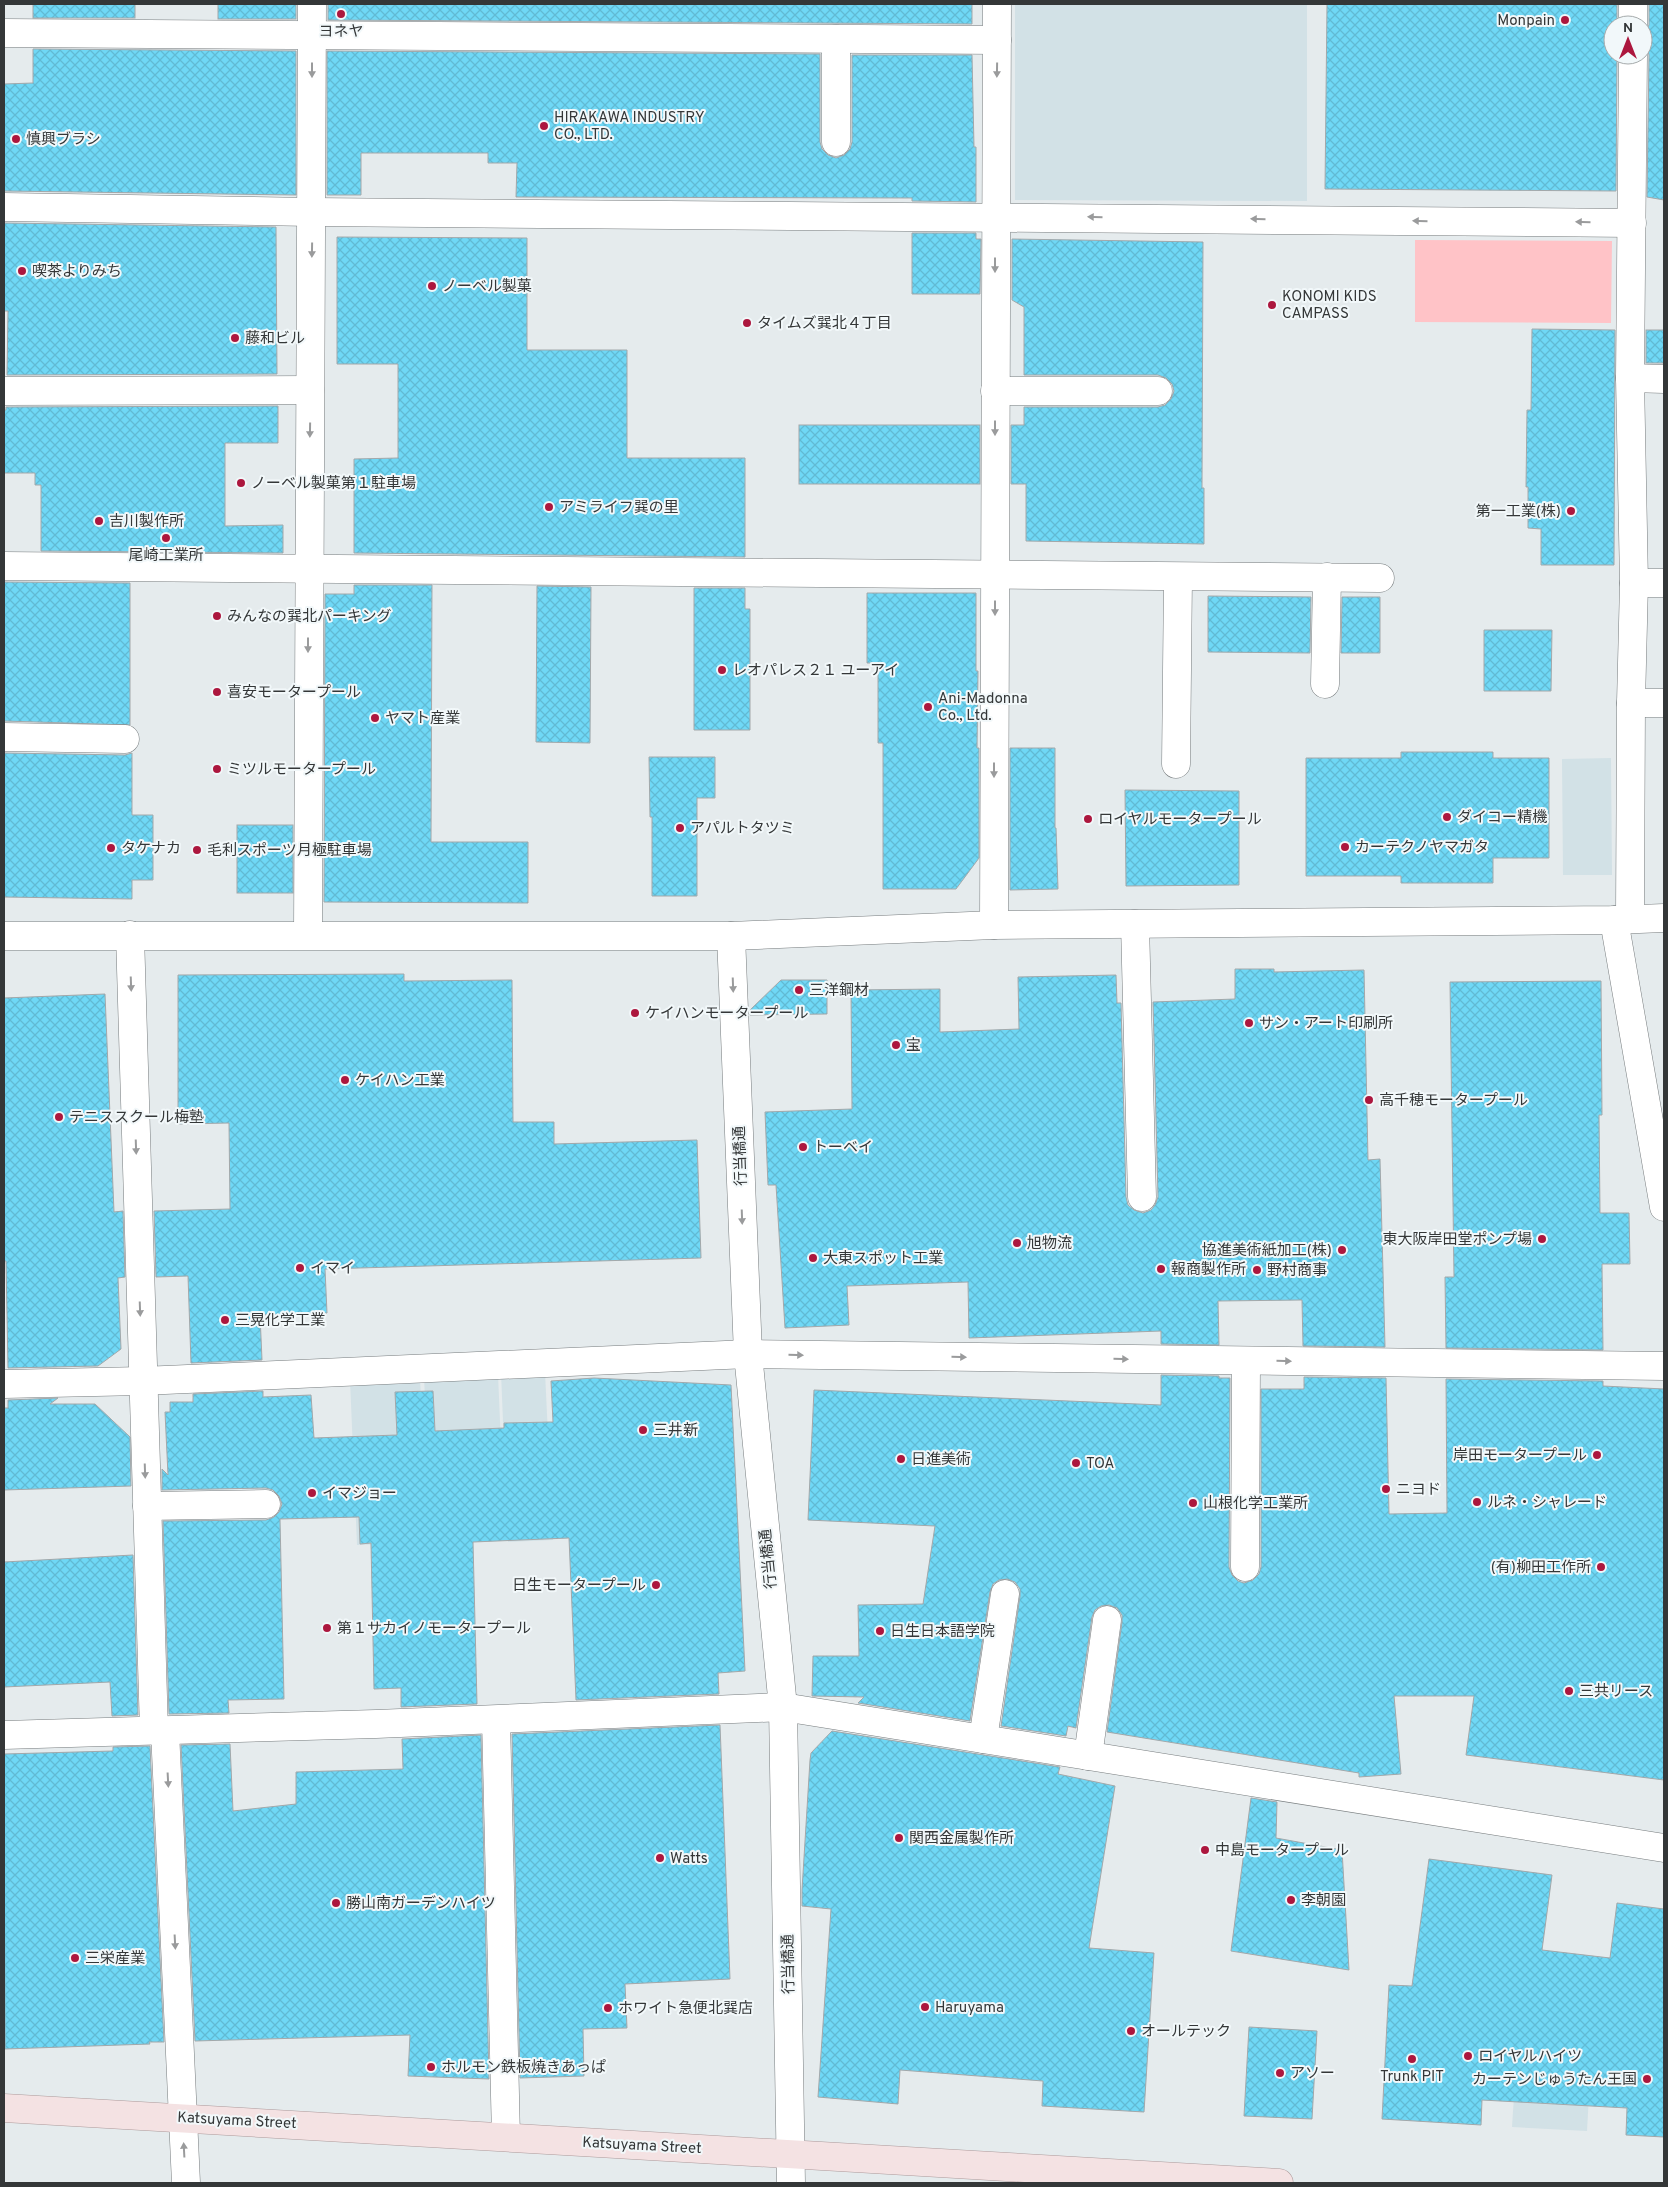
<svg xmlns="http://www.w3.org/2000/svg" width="1668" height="2187" font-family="Overpass,'Noto Sans JP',sans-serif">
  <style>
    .built { fill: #d2e1e6 }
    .pitch { fill: #ffc3c7 }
    .building { fill: url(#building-cross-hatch); stroke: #a3a8aa }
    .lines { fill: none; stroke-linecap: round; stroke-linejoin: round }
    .minor-casing { stroke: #777c7e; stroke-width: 29 }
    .major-casing { stroke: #ac9a9b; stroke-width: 29 }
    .minor { stroke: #fff; stroke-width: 28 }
    .major { stroke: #f4e2e3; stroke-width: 28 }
    .oneway { fill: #9a9b9c }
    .poi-dot { fill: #ac173e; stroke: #f2f8fa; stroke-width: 2 }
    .labels { text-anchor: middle; stroke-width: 4; stroke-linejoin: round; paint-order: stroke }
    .poi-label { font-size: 15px; fill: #343738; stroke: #f2f8fa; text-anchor: start }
    .street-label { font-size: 15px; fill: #343738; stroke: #f2f8fa }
  </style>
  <defs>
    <pattern id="building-cross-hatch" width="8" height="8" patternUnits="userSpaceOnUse" patternTransform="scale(1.25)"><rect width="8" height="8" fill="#6fd8f6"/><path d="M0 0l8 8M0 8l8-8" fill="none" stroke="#61bad4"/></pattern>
  </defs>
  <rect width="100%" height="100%" fill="#e5ebed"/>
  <g class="built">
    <path d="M1015 4H1307V201L1015 200Z"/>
    <path d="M1611 758 1612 875H1563L1562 759Z"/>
    <path d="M545 1372 553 1540 508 1542 501 1373Z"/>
    <path d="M498 1374 505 1540 431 1544 424 1376Z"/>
    <path d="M420 1377 427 1543 357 1545 350 1380Z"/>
    <path d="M1520 2004 1594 2008 1587 2131 1512 2127Z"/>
  </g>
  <path class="pitch" d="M1415 240 1612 241 1611 323 1415 322Z"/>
  <g class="building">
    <rect x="33" y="4" width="102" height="14"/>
    <rect x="218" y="4" width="78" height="15"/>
    <path d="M328 4H972V24L328 20Z"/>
    <path d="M1327 4H1617V25H1613V55H1617L1616 191 1325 189Z"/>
    <path d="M1649 4H1664V200L1647 197 1649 55 1647 48 1643 44V36L1649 25Z"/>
    <path d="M33 49 296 51V195L4 191V84L33 83Z"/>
    <path d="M327 51 820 54V142L822 149 828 155 836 158 844 155 850 149 852 142V55H972L974 147H976V202L912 201V198L516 197 517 163H488V153H361V195H327Z"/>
    <path d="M4 223 276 227 277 374 7 375 8 311H4Z"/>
    <path d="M912 233H976V239H981L980 294H912Z"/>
    <path d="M337 237 527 238V350H627V458H745V557L354 553V459L398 458V364H337Z"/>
    <path d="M1012 239 1203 242 1202 488H1204V544L1026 541V484H1011V425H1024V407H1158L1165 405 1171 399 1174 391 1172 384 1166 378 1158 375H1024V307L1012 300Z"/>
    <path d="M1532 329 1615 330 1614 565H1541V529L1528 528V487H1526L1527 410H1531Z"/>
    <rect x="1646" y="330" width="18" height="33"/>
    <path d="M278 406V443H225V526L283 525V553L41 551V485H35V473H4V410H6V407Z"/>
    <rect x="799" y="425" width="181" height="59"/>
    <path d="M4 582 130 583V725L4 721Z"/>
    <path d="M354 585H432L431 842H528V903L324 902 325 594H354Z"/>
    <path d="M537 586 591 587 590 743 536 742Z"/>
    <path d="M694 588H745V609H750V730H694Z"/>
    <path d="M867 593H976V671H978L977 748H979V858L956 889H883V743H878V663H867Z"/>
    <path d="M1208 596 1311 597 1310 653 1208 652Z"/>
    <path d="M1342 597H1380V653H1341Z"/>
    <path d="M1484 630H1552L1551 691H1484Z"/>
    <path d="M1010 748H1055V828H1056L1058 889 1010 890Z"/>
    <path d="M1401 752H1493V758H1549V858H1493V883H1401V876H1306V758H1401Z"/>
    <path d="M4 753 125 755 132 753V815H153V880H132V899L4 897Z"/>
    <path d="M649 757H715V798H697V896H652V817H650Z"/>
    <path d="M1125 790 1239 791V885L1126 886Z"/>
    <rect x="237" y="825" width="56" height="68"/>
    <path d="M1235 969H1274V972L1364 970 1368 1160 1380 1159 1385 1347 1303 1346 1302 1300 1218 1301 1219 1345 1161 1344V1331L969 1338 968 1282 847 1286 849 1325 785 1328 776 1185H768L765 1112 852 1109 851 990 940 989V1032L1019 1029 1018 977 1116 975 1117 1003H1121L1126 1197 1128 1205 1134 1210 1143 1213 1151 1210 1155 1205 1158 1197 1153 1002 1235 999Z"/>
    <path d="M404 974V981L512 980 513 1122H554V1144L697 1140 701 1258 325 1269 327 1313 260 1315 262 1360 191 1363 188 1276 156 1277 154 1211 230 1209 229 1123 178 1124V975Z"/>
    <path d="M781 980H827V1014L750 1015V1010Z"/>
    <path d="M1601 981 1602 1115H1599L1600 1213H1629L1630 1264H1602L1603 1350 1446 1348 1445 1277H1454L1450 982Z"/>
    <path d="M105 994 114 1212 123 1211 125 1277 118 1278 121 1349 98 1366 8 1368 6 1261H4V998Z"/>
    <path d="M1161 1375 1219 1376V1378H1230L1229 1567 1232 1575 1238 1581 1244 1583 1253 1580 1259 1574 1261 1567V1389H1304V1377L1386 1378 1389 1514 1447 1513 1446 1379 1603 1381V1386L1664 1389V1780L1466 1755 1474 1696H1394L1401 1774 1359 1777V1773L1107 1732 1122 1622V1615L1117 1608 1109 1605 1101 1606 1095 1610 1092 1617 1076 1728 1068 1726 1066 1736 1001 1726 1020 1596V1589L1015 1582 1007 1579 999 1580 993 1584 990 1592 970 1721 858 1703 864 1697 812 1696 813 1656H859L858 1605 923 1604 935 1526 808 1520 814 1390 1161 1405Z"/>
    <path d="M594 1378 731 1385 745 1671 718 1673 719 1694 576 1700 569 1538 473 1542 477 1704 401 1707V1688L374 1689 371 1543 360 1544 359 1517 280 1519 284 1699 228 1700 229 1713 169 1714 163 1521 266 1520 274 1517 279 1512 282 1504 279 1496 273 1490 266 1488 162 1490V1469L168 1475 165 1412H170V1402H193V1394L263 1391V1397L311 1395 314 1438 397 1435 395 1392 433 1391 435 1431 504 1428V1423L553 1422 551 1381Z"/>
    <path d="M58 1398 50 1404H95L130 1437 131 1486 4 1490V1408H8V1400Z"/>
    <path d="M133 1555 138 1715 112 1716 110 1682 4 1687V1562Z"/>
    <path d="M720 1725 730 1979 625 1984 627 2028 583 2029 584 2076 520 2078 512 1734Z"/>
    <path d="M832 1731 1060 1767 1058 1774 1115 1786 1089 1948 1154 1953 1144 2112 1042 2106 1043 2081 900 2070 898 2104 818 2097 831 1909 802 1906V1890L810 1760 811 1753Z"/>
    <path d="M481 1735 489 2079 408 2076 410 2035 195 2041 181 1745 230 1744 233 1811 296 1804V1772L403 1769 402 1739Z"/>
    <path d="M150 1746 164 2042H149L150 2044 5 2049 4 1754 113 1751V1747Z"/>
    <path d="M1251 1798 1277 1802 1276 1838 1342 1850 1349 1970 1231 1951Z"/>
    <path d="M1429 1859 1552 1875 1542 1950 1610 1958 1617 1903 1664 1909V2137L1626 2135 1627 2108 1482 2100 1481 2125 1382 2119 1389 1985 1412 1986Z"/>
    <path d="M1249 2027 1317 2031 1312 2119 1244 2116Z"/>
  </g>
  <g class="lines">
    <g class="minor-casing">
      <g id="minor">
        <path d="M1633 25V4"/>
        <path d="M4 33 997 40"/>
        <path d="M836 39V142"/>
        <path d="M4 207 312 212 1632 223"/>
        <path d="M1630 378 1664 379"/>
        <path d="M4 391 310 390"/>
        <path d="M995 391H1158"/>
        <path d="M4 566 1380 578"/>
        <path d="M1634 583H1664"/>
        <path d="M1325 684 1327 577"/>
        <path d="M1631 703H1664"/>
        <path d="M4 737 125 739"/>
        <path d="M1176 764 1178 577"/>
        <path d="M1630 918 1631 703 1634 583 1630 378 1633 55"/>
        <path d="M1614 920 1664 1207"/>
        <path d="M1135 924 1142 1197"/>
        <path d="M994 925 997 4"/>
        <path d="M130 935 154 1730"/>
        <path d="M308 935 312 4"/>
        <path d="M4 936H731L994 925 1614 920 1664 918"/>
        <path d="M731 936 748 1354 783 1707 791 2183"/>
        <path d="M4 1384 142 1381 748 1354 1664 1366"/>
        <path d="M147 1506 266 1504"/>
        <path d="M1245 1567 1246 1361"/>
        <path d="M496 1720 506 2137"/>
        <path d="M165 1731 186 2183"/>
        <path d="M4 1735 376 1724 783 1707 1664 1848"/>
        <path d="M983 1739 1005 1594"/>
        <path d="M1088 1756 1107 1620"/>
      </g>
    </g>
    <g class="major-casing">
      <path id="major" d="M4 2108 1279 2183"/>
    </g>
    <use href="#minor" class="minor"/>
    <use href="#major" class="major"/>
  </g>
  <defs><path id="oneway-solid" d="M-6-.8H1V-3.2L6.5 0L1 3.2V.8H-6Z" transform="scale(1.25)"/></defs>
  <g class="oneway">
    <use href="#oneway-solid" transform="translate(312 70) rotate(90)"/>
    <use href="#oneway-solid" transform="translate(997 70) rotate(91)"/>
    <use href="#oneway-solid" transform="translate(1095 217) rotate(-179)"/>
    <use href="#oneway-solid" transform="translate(1258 219) rotate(-179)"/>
    <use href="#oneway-solid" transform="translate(1420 221) rotate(-179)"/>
    <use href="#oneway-solid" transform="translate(1583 222) rotate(-179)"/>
    <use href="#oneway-solid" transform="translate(312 250) rotate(91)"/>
    <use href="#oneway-solid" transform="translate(995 265) rotate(90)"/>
    <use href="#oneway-solid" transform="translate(995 428) rotate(90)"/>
    <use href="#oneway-solid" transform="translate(310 430) rotate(91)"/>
    <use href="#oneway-solid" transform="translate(995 608) rotate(90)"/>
    <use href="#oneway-solid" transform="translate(308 645) rotate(90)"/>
    <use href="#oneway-solid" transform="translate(994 770) rotate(90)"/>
    <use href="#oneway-solid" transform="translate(131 984) rotate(88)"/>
    <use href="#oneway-solid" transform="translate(733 985) rotate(88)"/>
    <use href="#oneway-solid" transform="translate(136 1147) rotate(88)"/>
    <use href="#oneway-solid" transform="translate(742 1217) rotate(88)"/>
    <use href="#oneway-solid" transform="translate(140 1309) rotate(88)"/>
    <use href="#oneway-solid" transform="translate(796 1355) rotate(1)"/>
    <use href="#oneway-solid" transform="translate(959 1357) rotate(1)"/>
    <use href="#oneway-solid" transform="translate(1121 1359) rotate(1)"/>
    <use href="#oneway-solid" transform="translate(1284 1361) rotate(1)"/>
    <use href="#oneway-solid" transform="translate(145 1471) rotate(88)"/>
    <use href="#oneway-solid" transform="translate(168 1780) rotate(87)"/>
    <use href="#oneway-solid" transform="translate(175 1942) rotate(87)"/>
    <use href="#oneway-solid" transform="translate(184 2150) rotate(-93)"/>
  </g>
  <g class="poi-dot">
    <circle cx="341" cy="14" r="5"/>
    <circle cx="1565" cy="20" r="5"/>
    <circle cx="544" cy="126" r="5"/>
    <circle cx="16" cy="139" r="5"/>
    <circle cx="22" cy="271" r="5"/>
    <circle cx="432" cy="286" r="5"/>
    <circle cx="1272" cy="305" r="5"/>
    <circle cx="747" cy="323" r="5"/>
    <circle cx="235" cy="338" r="5"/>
    <circle cx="241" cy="483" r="5"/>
    <circle cx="549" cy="507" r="5"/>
    <circle cx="1571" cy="511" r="5"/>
    <circle cx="99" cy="521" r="5"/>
    <circle cx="166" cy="538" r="5"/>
    <circle cx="217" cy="616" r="5"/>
    <circle cx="722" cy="670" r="5"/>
    <circle cx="217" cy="692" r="5"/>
    <circle cx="928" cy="707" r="5"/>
    <circle cx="375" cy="718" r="5"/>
    <circle cx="217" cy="769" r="5"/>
    <circle cx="1447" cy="817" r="5"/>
    <circle cx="1088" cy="819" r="5"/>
    <circle cx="680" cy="828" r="5"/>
    <circle cx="1345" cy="847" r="5"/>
    <circle cx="111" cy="848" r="5"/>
    <circle cx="197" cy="850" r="5"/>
    <circle cx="799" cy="990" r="5"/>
    <circle cx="635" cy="1013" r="5"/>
    <circle cx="1249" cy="1023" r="5"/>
    <circle cx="896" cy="1045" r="5"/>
    <circle cx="345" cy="1080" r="5"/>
    <circle cx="1369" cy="1100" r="5"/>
    <circle cx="59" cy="1117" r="5"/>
    <circle cx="803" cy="1147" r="5"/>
    <circle cx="1542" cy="1239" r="5"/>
    <circle cx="1017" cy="1243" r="5"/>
    <circle cx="1342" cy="1250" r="5"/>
    <circle cx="813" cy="1258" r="5"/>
    <circle cx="300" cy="1268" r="5"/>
    <circle cx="1161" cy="1269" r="5"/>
    <circle cx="1257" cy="1270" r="5"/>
    <circle cx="225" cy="1320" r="5"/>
    <circle cx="643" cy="1430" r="5"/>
    <circle cx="1597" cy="1455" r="5"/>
    <circle cx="901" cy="1459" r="5"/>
    <circle cx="1076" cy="1463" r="5"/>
    <circle cx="1386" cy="1489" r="5"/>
    <circle cx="312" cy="1493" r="5"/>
    <circle cx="1477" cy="1502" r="5"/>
    <circle cx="1193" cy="1503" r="5"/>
    <circle cx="1601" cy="1567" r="5"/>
    <circle cx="656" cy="1585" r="5"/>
    <circle cx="327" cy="1628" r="5"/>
    <circle cx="880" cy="1631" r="5"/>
    <circle cx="1569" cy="1691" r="5"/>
    <circle cx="899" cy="1838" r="5"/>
    <circle cx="1205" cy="1850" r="5"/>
    <circle cx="660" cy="1858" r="5"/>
    <circle cx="1291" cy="1900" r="5"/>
    <circle cx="336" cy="1903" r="5"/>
    <circle cx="75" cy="1958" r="5"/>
    <circle cx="925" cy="2007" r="5"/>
    <circle cx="608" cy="2008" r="5"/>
    <circle cx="1131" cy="2031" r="5"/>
    <circle cx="1468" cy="2056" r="5"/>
    <circle cx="1412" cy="2059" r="5"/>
    <circle cx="431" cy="2067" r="5"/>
    <circle cx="1280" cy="2073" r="5"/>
    <circle cx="1647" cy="2079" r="5"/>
  </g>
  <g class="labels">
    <g class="poi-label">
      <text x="1555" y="25" text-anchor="end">Monpain</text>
      <text x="341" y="36" text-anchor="middle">ヨネヤ</text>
      <text x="554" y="122">HIRAKAWA INDUSTRY<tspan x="554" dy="17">CO., LTD.</tspan></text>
      <text x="26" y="144">慎興ブラシ</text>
      <text x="32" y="276">喫茶よりみち</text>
      <text x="442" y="291">ノーベル製菓</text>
      <text x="1282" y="301">KONOMI KIDS<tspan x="1282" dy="17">CAMPASS</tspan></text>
      <text x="757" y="328">タイムズ巽北４丁目</text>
      <text x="245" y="343">藤和ビル</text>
      <text x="251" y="488">ノーベル製菓第１駐車場</text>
      <text x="559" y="512">アミライフ巽の里</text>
      <text x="1561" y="516" text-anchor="end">第一工業(株)</text>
      <text x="109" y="526">吉川製作所</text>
      <text x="166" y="560" text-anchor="middle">尾崎工業所</text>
      <text x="227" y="621">みんなの巽北パーキング</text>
      <text x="732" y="675">レオパレス２１ ユーアイ</text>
      <text x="227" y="697">喜安モータープール</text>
      <text x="938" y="703">Ani-Madonna<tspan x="938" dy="17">Co., Ltd.</tspan></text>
      <text x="385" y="723">ヤマト産業</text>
      <text x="227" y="774">ミツルモータープール</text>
      <text x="1457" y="822">ダイコー精機</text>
      <text x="1098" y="824">ロイヤルモータープール</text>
      <text x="690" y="833">アパルトタツミ</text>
      <text x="1355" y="852">カーテクノヤマガタ</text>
      <text x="121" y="853">タケナカ</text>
      <text x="207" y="855">毛利スポーツ月極駐車場</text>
      <text x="809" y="995">三洋鋼材</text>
      <text x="645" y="1018">ケイハンモータープール</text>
      <text x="1259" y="1028">サン・アート印刷所</text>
      <text x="906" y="1050">宝</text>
      <text x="355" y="1085">ケイハン工業</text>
      <text x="1379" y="1105">高千穂モータープール</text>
      <text x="69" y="1122">テニススクール梅塾</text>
      <text x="813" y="1152">トーベイ</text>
      <text x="1532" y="1244" text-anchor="end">東大阪岸田堂ポンプ場</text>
      <text x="1027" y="1248">旭物流</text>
      <text x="1332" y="1255" text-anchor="end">協進美術紙加工(株)</text>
      <text x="823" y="1263">大東スポット工業</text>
      <text x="310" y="1273">イマイ</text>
      <text x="1171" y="1274">報商製作所</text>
      <text x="1267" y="1275">野村商事</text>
      <text x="235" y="1325">三晃化学工業</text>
      <text x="653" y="1435">三井新</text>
      <text x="1587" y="1460" text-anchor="end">岸田モータープール</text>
      <text x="911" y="1464">日進美術</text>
      <text x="1086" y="1468">TOA</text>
      <text x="1396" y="1494">ニヨド</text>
      <text x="322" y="1498">イマジョー</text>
      <text x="1487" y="1507">ルネ・シャレード</text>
      <text x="1203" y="1508">山根化学工業所</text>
      <text x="1591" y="1572" text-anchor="end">(有)柳田工作所</text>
      <text x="646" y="1590" text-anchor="end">日生モータープール</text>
      <text x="337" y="1633">第１サカイノモータープール</text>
      <text x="890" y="1636">日生日本語学院</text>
      <text x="1579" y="1696">三共リース</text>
      <text x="909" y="1843">関西金属製作所</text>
      <text x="1215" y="1855">中島モータープール</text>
      <text x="670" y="1863">Watts</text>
      <text x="1301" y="1905">李朝園</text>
      <text x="346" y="1908">勝山南ガーデンハイツ</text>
      <text x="85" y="1963">三栄産業</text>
      <text x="935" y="2012">Haruyama</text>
      <text x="618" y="2013">ホワイト急便北巽店</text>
      <text x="1141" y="2036">オールテック</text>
      <text x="1478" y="2061">ロイヤルハイツ</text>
      <text x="441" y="2072">ホルモン鉄板焼きあっぱ</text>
      <text x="1290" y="2078">アソー</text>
      <text x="1412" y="2081" text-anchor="middle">Trunk PIT</text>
      <text x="1637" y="2084" text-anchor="end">カーテンじゅうたん王国</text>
    </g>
    <g class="street-label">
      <text transform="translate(740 1156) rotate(-92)" y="5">行当橋通</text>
      <text transform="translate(768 1559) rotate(-96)" y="5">行当橋通</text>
      <text transform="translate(788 1964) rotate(-91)" y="5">行当橋通</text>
      <text transform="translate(237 2120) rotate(3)" y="5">Katsuyama Street</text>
      <text transform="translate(642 2145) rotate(3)" y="5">Katsuyama Street</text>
    </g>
  </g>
  <rect width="1668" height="2187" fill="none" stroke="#343738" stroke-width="10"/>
  <g transform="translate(1628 40)"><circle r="24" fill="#f2f8fa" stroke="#a6abac"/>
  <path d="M0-4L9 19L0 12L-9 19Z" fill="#ac173e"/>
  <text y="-8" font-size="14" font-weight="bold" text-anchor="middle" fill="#343738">N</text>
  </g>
</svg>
